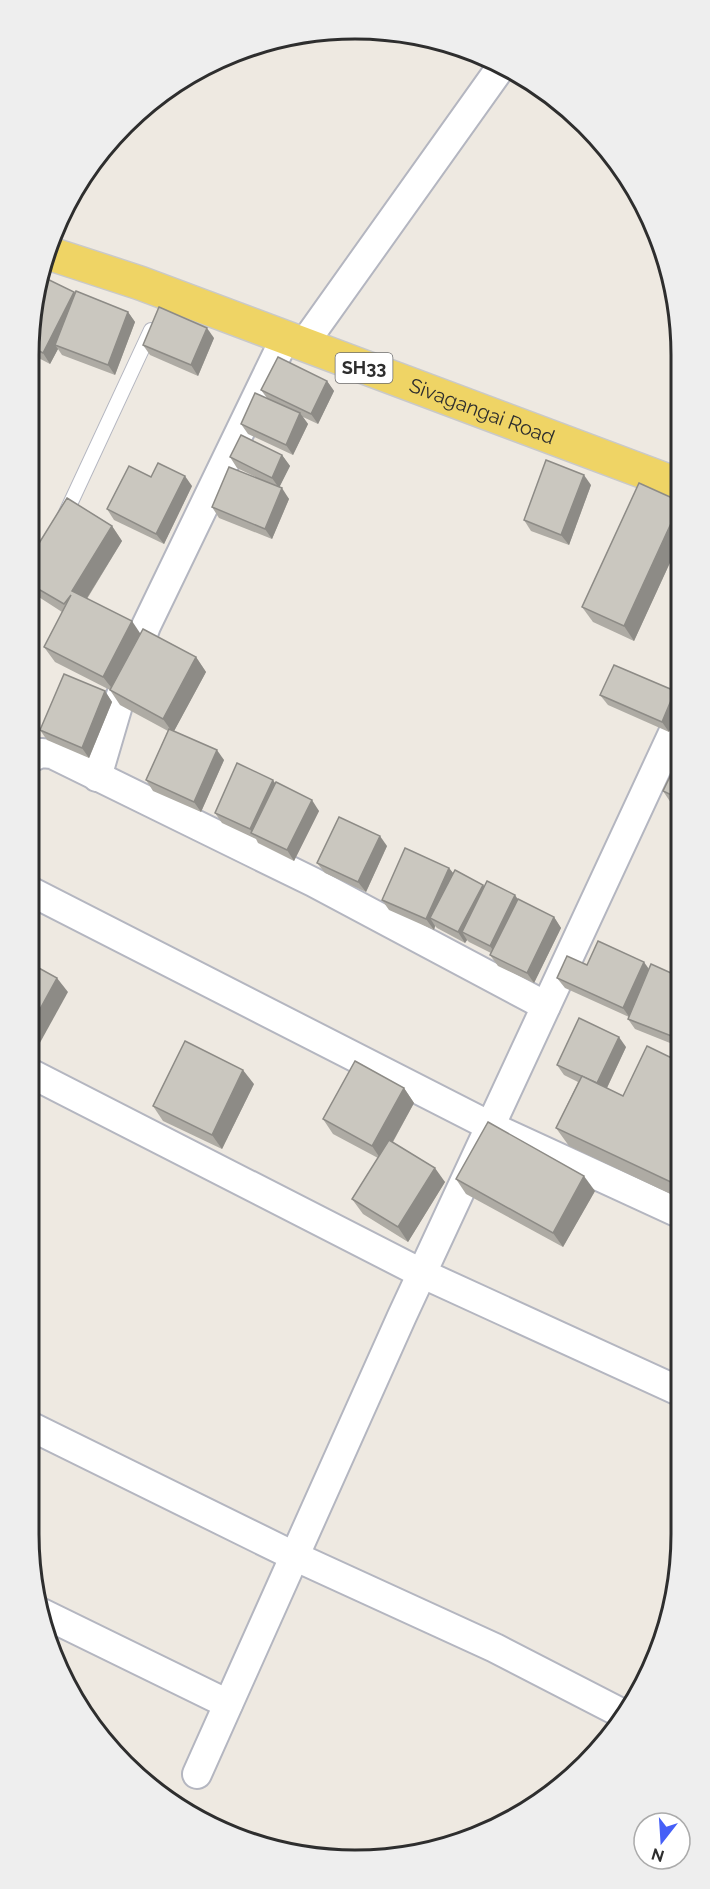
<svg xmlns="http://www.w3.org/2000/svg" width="710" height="1889" font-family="Raleway,sans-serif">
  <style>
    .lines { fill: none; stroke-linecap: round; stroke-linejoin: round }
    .lane-casing { stroke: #b4b6c0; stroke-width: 16 }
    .street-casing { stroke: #b4b6c0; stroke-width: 32 }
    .primary-casing { stroke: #c9c9c9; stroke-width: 36 }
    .lane { stroke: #fff; stroke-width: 14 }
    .street { stroke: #fff; stroke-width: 28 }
    .primary { stroke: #efd465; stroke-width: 33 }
    .wall { fill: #aeaba4 }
    .shaded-wall { fill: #8d8b86 }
    .building { fill: #cac7bf; stroke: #8d8b86; stroke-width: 1.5 }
    .labels { text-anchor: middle; stroke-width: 4.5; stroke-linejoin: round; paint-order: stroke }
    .shield { fill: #fff; stroke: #6d6d6d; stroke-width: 1.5 }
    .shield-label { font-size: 18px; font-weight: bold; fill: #2e2e2e }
    .street-label { font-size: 20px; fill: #2e2e2e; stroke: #fff }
    .rim { fill: none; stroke: #2e2e2e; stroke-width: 3 }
  </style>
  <rect width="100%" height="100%" fill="#eee9e1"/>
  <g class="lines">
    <g class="lane-casing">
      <path id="lane" d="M64 517 151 330"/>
    </g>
    <g class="street-casing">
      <g id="street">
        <path d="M303 345 501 67"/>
        <path d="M28 759 41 753 52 754 313 882 546 1006"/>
        <path d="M97 777 121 695 146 626 285 338"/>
        <path d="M28 890 490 1126 681 1214"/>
        <path d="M28 1072 421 1273 681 1392"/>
        <path d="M28 1425 294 1556 495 1648 623 1714"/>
        <path d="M42 1613 228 1704"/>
        <path d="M197 1774 402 1316 680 718"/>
      </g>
    </g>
    <g class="primary-casing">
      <g id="primary">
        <path id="s1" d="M48 253 140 283 679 485"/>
      </g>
    </g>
    <use href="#lane" class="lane"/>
    <use href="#street" class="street"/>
    <use href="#primary" class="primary"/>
  </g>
  <g class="wall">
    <path d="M39 275 74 292 128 312 135 322 115 375 62 355 58 349 50 364 29 353Z"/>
    <path d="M214 338 198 376 150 355 143 345Z"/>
    <path d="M327 381 334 391 318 424 303 417 308 424 293 455 248 434 241 424 267 398 261 390Z"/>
    <path d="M282 455 290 466 279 487 289 499 272 539 219 518 212 507 266 482 237 468 230 457Z"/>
    <path d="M151 477 192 486 164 544 114 520 107 509Z"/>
    <path d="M591 485 569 545 531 531 524 520Z"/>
    <path d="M679 501V543L634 641 593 622 582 607Z"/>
    <path d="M112 526 122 541 87 599 141 634 196 657 206 672 174 731 224 760 201 812 153 791 146 780 168 731 120 705 110 690 55 662 44 647 62 612 28 590V561Z"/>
    <path d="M679 544V567L673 559Z"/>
    <path d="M105 691 112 702 89 758 47 740 40 730Z"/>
    <path d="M675 691 680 698V708L669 732 608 705 600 695Z"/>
    <path d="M680 756V809L673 806 663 791Z"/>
    <path d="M275 783 319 811 294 861 258 843 256 839 222 823 215 813Z"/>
    <path d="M387 846 366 892 325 873 317 863Z"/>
    <path d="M449 868 453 873 518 900 554 917 561 928 534 983 498 966 490 955 491 953 469 942 467 940 465 943 437 928 435 926 434 930 389 910 382 900Z"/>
    <path d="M587 965 649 969 680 977V1047L635 1029 628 1019 629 1017 565 988 557 978Z"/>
    <path d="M626 1047 607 1088 623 1096 680 1062 681 1199 569 1146 556 1128 578 1082 564 1075 557 1065Z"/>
    <path d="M254 1084 222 1149 163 1121 153 1106Z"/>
    <path d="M404 1088 414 1103 393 1142 445 1182 408 1242 363 1214 352 1199 378 1158 333 1134 323 1119Z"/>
    <path d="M456 1179 595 1191 563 1247 466 1194Z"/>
  </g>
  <g class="shaded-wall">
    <path d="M74 292 82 302 55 345 58 349 50 364 43 353Z"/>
    <path d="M128 312 135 322 115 375 108 365Z"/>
    <path d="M207 328 214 338 198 376 191 365Z"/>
    <path d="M327 381 334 391 318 424 311 414Z"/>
    <path d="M300 413 308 424 293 455 286 445Z"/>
    <path d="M282 455 290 466 279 488 272 478Z"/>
    <path d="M584 475 591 485 569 545 561 535Z"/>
    <path d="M185 476 192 486 164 544 156 534Z"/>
    <path d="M282 488 289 499 272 539 265 529Z"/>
    <path d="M679 506V543L634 641 624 626Z"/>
    <path d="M112 526 122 541 82 606 72 591Z"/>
    <path d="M132 621 142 636 114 691 103 677Z"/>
    <path d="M196 657 206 672 173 733 163 719Z"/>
    <path d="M105 691 112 702 89 758 82 748Z"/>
    <path d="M675 691 680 698V708L669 732 662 722Z"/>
    <path d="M217 750 224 760 201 812 194 802Z"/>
    <path d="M273 780 280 790 253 834 250 829Z"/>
    <path d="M312 800 319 811 294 861 287 850Z"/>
    <path d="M380 836 387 846 366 892 358 882Z"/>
    <path d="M449 868 457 878 430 918 435 926 434 930 426 919Z"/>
    <path d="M483 885 491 895 462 932 467 940 465 943 458 932Z"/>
    <path d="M515 895 522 905 497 956 490 946Z"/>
    <path d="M554 917 561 928 534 983 527 973Z"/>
    <path d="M644 962 651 972 630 1018 623 1008Z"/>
    <path d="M57 978 68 992 31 1059 28 1056V1031Z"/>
    <path d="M680 1021V1047L674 1037Z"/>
    <path d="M619 1037 626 1047 604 1094 597 1084Z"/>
    <path d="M243 1070 254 1084 222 1149 212 1135Z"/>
    <path d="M404 1088 414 1103 382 1161 372 1146Z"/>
    <path d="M435 1168 445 1182 408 1242 398 1227Z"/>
    <path d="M681 1173V1192L675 1184Z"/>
    <path d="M584 1176 595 1191 563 1247 553 1233Z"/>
  </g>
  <g class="building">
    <path d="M39 275 74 292 43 353 30 346Z"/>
    <path d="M76 291 128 312 108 365 55 345Z"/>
    <path d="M159 307 207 328 191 365 143 345Z"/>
    <path d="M278 357 327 381 311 414 261 390Z"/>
    <path d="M255 393 300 413 286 445 241 424Z"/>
    <path d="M241 435 282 455 272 478 230 457Z"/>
    <path d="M546 460 584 475 561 535 524 520Z"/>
    <path d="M158 463 185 476 156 534 107 509 129 466 151 477Z"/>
    <path d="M229 467 282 488 265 529 212 507Z"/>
    <path d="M639 483 679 501V506L624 626 582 607Z"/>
    <path d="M67 498 112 526 72 591 132 621 103 677 44 647 71 595 64 604 28 583V561Z"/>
    <path d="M679 544V561L673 559Z"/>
    <path d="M143 629 196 657 163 719 110 690Z"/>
    <path d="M614 665 675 691 662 722 600 695Z"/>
    <path d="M64 674 105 691 82 748 40 730Z"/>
    <path d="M169 729 217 750 194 802 146 780Z"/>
    <path d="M680 756V799L663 791Z"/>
    <path d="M237 763 273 780 250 829 215 813Z"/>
    <path d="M276 782 312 800 287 850 251 833Z"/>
    <path d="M339 817 380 836 358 882 317 863Z"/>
    <path d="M405 848 449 868 426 919 382 900Z"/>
    <path d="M455 870 483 885 458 932 430 918Z"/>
    <path d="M487 881 515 895 490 946 462 932Z"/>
    <path d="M518 899 554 917 527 973 490 955Z"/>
    <path d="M598 941 644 962 623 1008 557 978 567 956 587 965Z"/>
    <path d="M28 962 57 978 28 1031Z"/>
    <path d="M651 964 680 977V1021L674 1037 628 1019Z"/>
    <path d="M579 1018 619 1037 597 1083 557 1065Z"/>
    <path d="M185 1041 243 1070 212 1135 153 1106Z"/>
    <path d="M647 1046 680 1062 681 1173 675 1184 556 1128 582 1076 623 1096Z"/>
    <path d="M355 1061 404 1088 372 1146 323 1119Z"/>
    <path d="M488 1122 584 1176 553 1233 456 1179Z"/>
    <path d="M389 1140 435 1168 398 1227 352 1199Z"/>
  </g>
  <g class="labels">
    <rect class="shield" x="335.5" y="353" width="57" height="30" rx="4.5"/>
    <g class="shield-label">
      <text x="364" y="374">SH33</text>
    </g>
    <g class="street-label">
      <text dy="7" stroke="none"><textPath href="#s1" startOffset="462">Sivagangai Road</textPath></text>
    </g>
  </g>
  <path d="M0 0H710V1889H0ZM355 39H355A316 316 0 0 1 671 355V1534A316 316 0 0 1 355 1850H355A316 316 0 0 1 39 1534V355A316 316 0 0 1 355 39Z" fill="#eee" fill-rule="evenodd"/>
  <path class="rim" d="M355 39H355A316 316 0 0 1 671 355V1534A316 316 0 0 1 355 1850H355A316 316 0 0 1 39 1534V355A316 316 0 0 1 355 39Z"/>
  <g transform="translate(662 1841) rotate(197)"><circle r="28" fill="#ffffff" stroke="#ababab" stroke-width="1.5"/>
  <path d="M0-4.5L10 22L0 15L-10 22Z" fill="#455ff7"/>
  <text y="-9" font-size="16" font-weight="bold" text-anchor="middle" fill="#2e2e2e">N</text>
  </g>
</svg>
